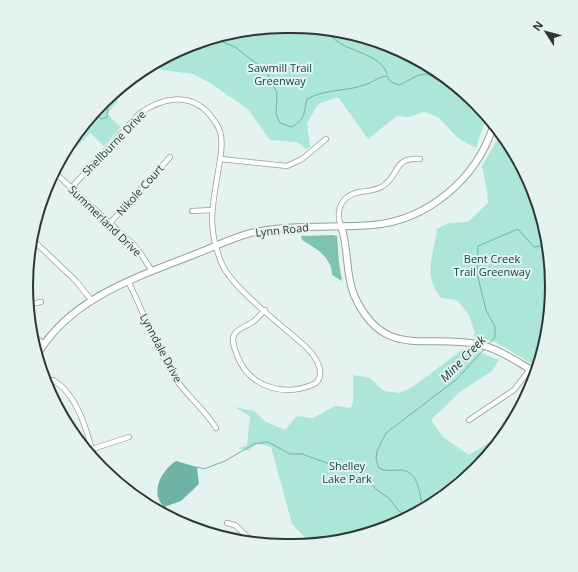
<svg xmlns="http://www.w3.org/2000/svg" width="578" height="572" font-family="'Open Sans',sans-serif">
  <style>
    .green { fill: #abe6d7 }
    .forest { fill: #7ec3b2 }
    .water { fill: #6eb3a3 }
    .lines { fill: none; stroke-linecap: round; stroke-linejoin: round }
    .stream { stroke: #6eb3a3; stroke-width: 1 }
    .minor-casing { stroke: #93a19d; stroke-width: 6 }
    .secondary-casing { stroke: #93a19d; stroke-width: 8 }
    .minor { stroke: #fff; stroke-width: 4.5 }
    .secondary { stroke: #fff; stroke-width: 6 }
    .labels { text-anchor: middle; stroke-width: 4; stroke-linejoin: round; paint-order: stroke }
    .park-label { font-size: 11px; fill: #0d4a3f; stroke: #e4f3ef }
    .street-label { font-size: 11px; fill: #303634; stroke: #e4f3ef }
    .water-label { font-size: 12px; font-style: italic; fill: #193b33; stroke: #e4f3ef }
    .rim { fill: none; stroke: #303634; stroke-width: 2 }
  </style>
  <rect width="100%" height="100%" fill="#e4f3ef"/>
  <g class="green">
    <path d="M286 26 342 31 371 40 373 42 391 46 476 102 486 118 476 148 458 138 439 118 424 111C416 115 406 120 398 115L368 139 338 97 318 104 307 123 310 147 306 149 297 142 270 140 248 109 210 83 193 74 156 69 143 75 186 46 235 31Z"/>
    <path d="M119 91 114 97 118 101 107 114 121 127 104 146 90 133 74 150 72 147 102 102Z"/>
    <path d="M499 137 532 186 546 257 542 264 551 288 536 366 495 342 473 336 475 333 469 315 457 300 441 298C422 274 434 255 437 229L448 223 468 222 488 203 487 190 482 166Z"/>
    <path d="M463 349 482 353 499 360 492 371 461 391 431 420 443 437 469 455 498 437 476 470 392 526 343 541 311 544 292 524 271 447 257 443 249 451 238 448 247 446 250 416 234 407 254 411 266 422 285 430 297 416 313 418 335 406 351 408 353 402V375L370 378 384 391 400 393 414 386Z"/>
  </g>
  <path class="forest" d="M333 235 337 236 339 263 342 281 332 275C332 257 315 248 302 240L301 236Z"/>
  <path class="water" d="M176 461 197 467 199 484 181 501 164 507C149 492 162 470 176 461Z"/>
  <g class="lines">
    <g class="stream">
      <path d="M327 30C339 54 379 49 387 74"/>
      <path d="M213 38 235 47 266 71 277 93 276 114 280 123 291 127C305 121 304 112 307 99 327 88 347 92 367 84 375 81 378 77 387 76L391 82 399 85C408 82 420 71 429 75 435 77 436 81 444 81"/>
      <path d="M94 115 102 119 107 117 108 106 112 96"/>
      <path d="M489 344 495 337V327L486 310 477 273 478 246 518 229 534 247 541 246 543 241"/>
      <path d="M197 467 204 469 225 461 254 444 268 442 290 454H302L338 467 361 473 378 491 389 498 398 510 406 516"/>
      <path d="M457 482 489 451"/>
      <path d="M423 505 434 498"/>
      <path d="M422 506C420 493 418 471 401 470 393 470 387 472 379 468L376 459 377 451 386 433 457 379 485 348"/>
    </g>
    <g class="minor-casing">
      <g id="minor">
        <path d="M221 159 287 166 302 159 326 139"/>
        <path d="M55 173 134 245 141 254 152 271"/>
        <path d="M71 188 139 114C161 98 190 91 210 115 215 121 220 128 221 136 223 148 220 160 218 172 212 208 207 229 222 264 232 288 285 328 306 347 314 355 327 372 316 383 286 398 249 388 237 355 235 349 231 342 234 335 237 328 248 326 254 321 258 318 261 314 265 310"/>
        <path d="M192 211 212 210"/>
        <path d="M110 223 170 157"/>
        <path d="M341 226C338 218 337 211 342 203 352 187 370 195 383 186 400 175 393 157 420 159"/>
        <path d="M35 242 76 281 92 301"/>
        <path d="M128 281C144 313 156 348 175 378 187 396 205 410 216 428"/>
        <path d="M30 304 41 302"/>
        <path d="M36 338 44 344"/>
        <path d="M53 380C77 394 87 430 94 457"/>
        <path d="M469 420 514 390 530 369"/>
        <path d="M92 449 129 437"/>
        <path d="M227 523 235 525 254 543"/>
      </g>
    </g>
    <g class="secondary-casing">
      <g id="secondary">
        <path d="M341 226C349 248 345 273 354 295 383 360 424 334 477 344 498 348 517 362 535 372"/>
        <path d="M39 352C73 296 141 276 198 253 216 246 236 236 255 232 294 224 334 228 373 225 428 220 476 179 493 127"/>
      </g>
    </g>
    <use href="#minor" class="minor"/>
    <use href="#secondary" class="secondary"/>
  </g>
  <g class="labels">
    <g class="park-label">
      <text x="280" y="72">Sawmill Trail<tspan x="280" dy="13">Greenway</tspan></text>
      <text x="492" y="263">Bent Creek<tspan x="492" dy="13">Trail Greenway</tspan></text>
      <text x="347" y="470">Shelley<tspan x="347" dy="13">Lake Park</tspan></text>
    </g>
    <g class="street-label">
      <text transform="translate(114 143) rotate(-46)" y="4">Shellburne Drive</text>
      <text transform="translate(140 190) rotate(-48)" y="4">Nikole Court</text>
      <text transform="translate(105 221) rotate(44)" y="4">Summerland Drive</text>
      <text transform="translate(282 230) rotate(-6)" y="4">Lynn Road</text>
      <text transform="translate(161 348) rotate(62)" y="4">Lynndale Drive</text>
    </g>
    <g class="water-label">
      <text transform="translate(463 359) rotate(-46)" y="4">Mine Creek</text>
    </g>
  </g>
  <path d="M0 0H578V572H0ZM286 33H292A253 253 0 0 1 545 286V286A253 253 0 0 1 292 539H286A253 253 0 0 1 33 286V286A253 253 0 0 1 286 33Z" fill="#e4f3ef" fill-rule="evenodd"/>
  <path class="rim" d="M286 33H292A253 253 0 0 1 545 286V286A253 253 0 0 1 292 539H286A253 253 0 0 1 33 286V286A253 253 0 0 1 286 33Z"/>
  <g transform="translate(546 32) rotate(306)" stroke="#e4f3ef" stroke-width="3" paint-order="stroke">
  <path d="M0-3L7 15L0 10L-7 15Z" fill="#303634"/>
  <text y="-6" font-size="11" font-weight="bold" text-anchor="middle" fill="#303634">N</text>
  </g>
</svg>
